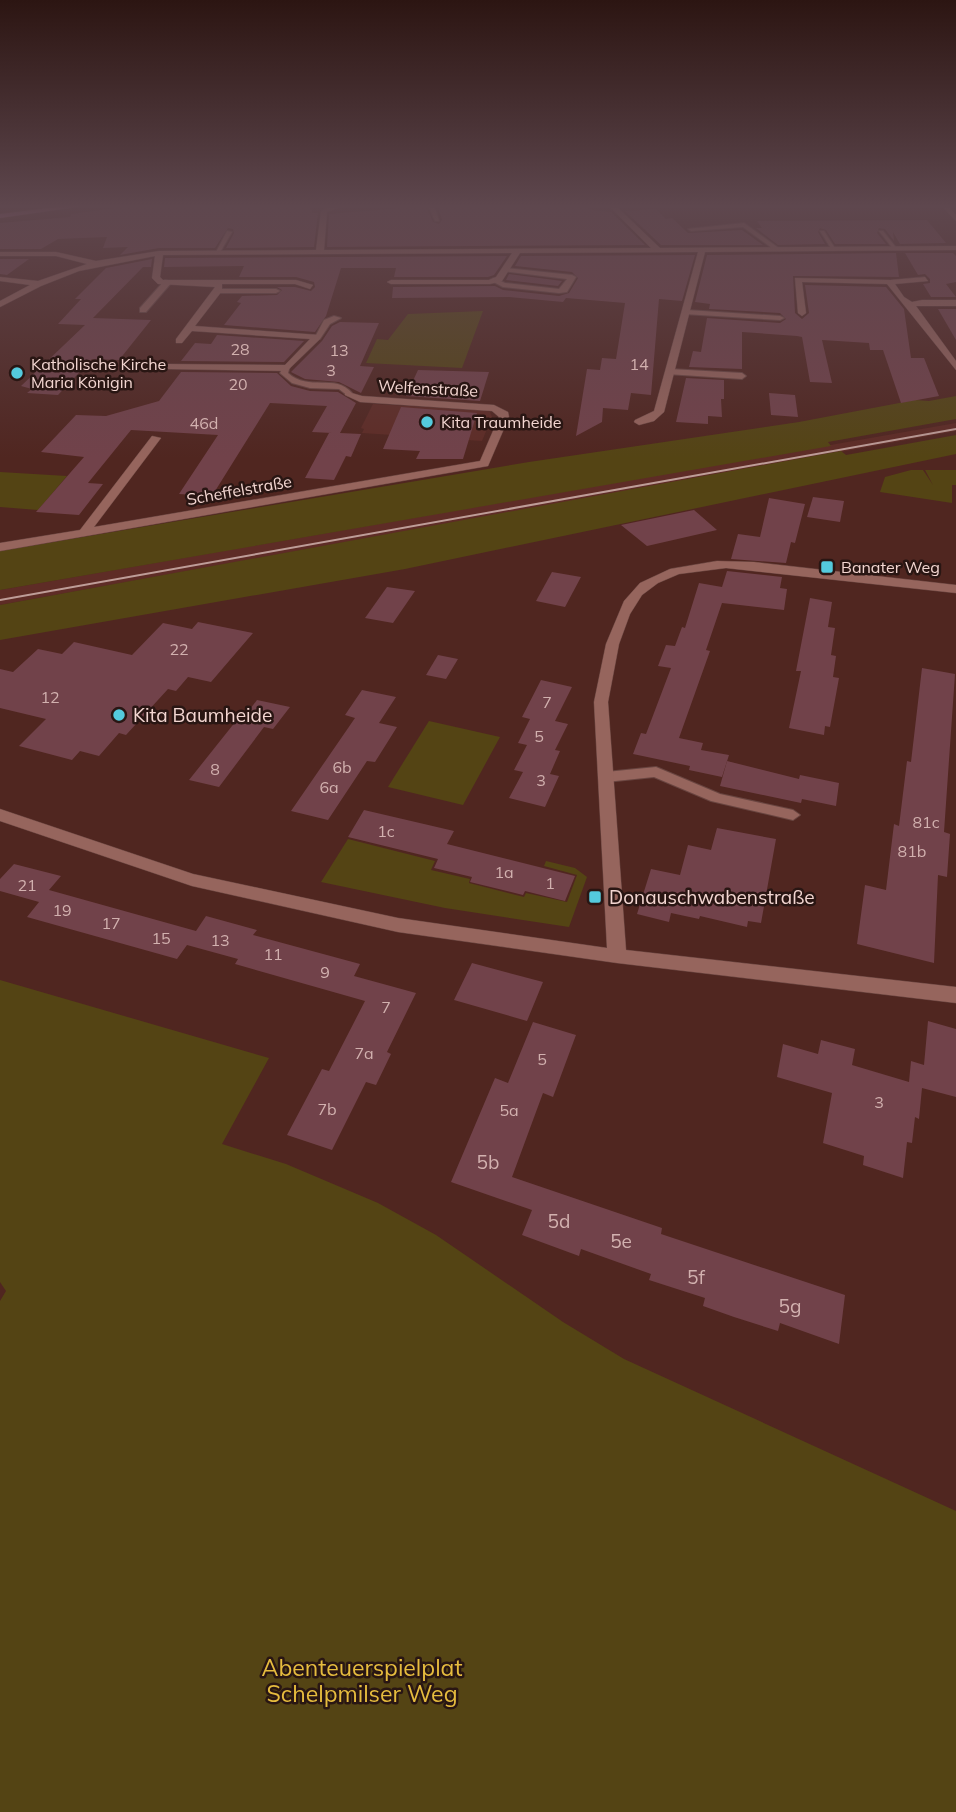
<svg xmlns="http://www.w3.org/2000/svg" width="956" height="1812" font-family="Mulish,sans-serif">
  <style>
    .built { fill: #5e2c26 }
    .green { fill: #544414 }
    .building { fill: #71424a }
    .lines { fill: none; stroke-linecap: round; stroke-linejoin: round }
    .lane-casing { stroke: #694540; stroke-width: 2 }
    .street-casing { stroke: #694540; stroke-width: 1 }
    .primary-casing { stroke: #694540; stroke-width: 1 }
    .lane { fill: #96655d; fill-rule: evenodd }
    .street { fill: #96655d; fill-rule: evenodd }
    .primary { fill: #ce7cb3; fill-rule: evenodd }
    .tram { stroke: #be9d98; stroke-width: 2 }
    .poi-dot { fill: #54cadd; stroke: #291613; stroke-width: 2.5 }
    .labels { text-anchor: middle; stroke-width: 5; stroke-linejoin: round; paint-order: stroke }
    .number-label { font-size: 16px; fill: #d2b1af }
    .far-poi-label { font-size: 16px; fill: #f3d6d1; stroke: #291613; text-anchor: start }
    .far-street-label { font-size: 16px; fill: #f3d6d1; stroke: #291613 }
    .poi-label { font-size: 19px; fill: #f3d6d1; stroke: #291613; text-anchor: start }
    .near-number-label { font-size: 19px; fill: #d2b1af }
    .near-park-label { font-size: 23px; fill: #e6bc3e; stroke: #291613 }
  </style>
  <rect width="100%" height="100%" fill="#502620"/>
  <g class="built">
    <path d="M373 404 481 410 490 412 492 417 482 441 362 433 364 429 361 428Z"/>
    <path d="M956 423V431L0 605V590Z"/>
  </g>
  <g class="green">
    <path d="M483 311 462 368 366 363 377 339 388 340 408 314Z"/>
    <path d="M956 396V419L828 442 831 446 0 590V551L529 462 799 422 915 400 929 401Z"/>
    <path d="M956 435V454L405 569 0 640V605L841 451 846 455Z"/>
    <path d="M911 470H923L933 485 925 470H956V485H952V503L880 492 885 477Z"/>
    <path d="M0 472 67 476 38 510 0 507Z"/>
    <path d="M429 721 500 737 463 805 388 787Z"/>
    <path d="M348 839 435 861 431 870 470 879 469 883 524 897 526 893 567 902 577 875 544 866 546 861 575 868 587 877 569 927 445 908 321 882Z"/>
    <path d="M0 980 269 1058 222 1144 286 1164 378 1203 436 1235 563 1322 624 1359 956 1511V1812H0V1301L6 1291 0 1282Z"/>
  </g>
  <g class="building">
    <path d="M139 205H311L312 213H318L314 247 226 248 234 233 233 229 228 228 215 248H159L120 255 128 247 103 248 107 237 58 239 41 249H0V223L70 217 71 214Z"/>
    <path d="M437 205H586L592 210 611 212 645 245 327 247 329 214 426 206 433 222 439 224 442 220Z"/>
    <path d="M656 209 666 219 672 218 688 233 742 230 763 245H661L625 211Z"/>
    <path d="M927 220 946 243 900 244 893 232 894 241 885 229 879 228 877 233 886 244H835L826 230 820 228 818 232 825 244 778 245 756 228H762L757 221Z"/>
    <path d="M896 253 899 277 793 276 795 313 802 319 809 313 805 285 886 287 904 309 911 358H924L939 396 901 403 883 350H870L869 343 822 340 832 383 810 382 802 337 797 336 742 332V369L689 367 693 351 701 352 707 318 780 323 786 319 780 313 709 309 710 304 695 302 707 255Z"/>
    <path d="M905 253H953L956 256V282L946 284 956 297H931L923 284 930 283V279L925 274 918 275Z"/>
    <path d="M695 255 682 301 659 299 651 395 631 393 628 410 603 408 602 422 576 436 587 369 600 370 602 358 616 359 625 303 566 298 563 302 509 297 392 298 393 287 495 286 503 290 559 296 569 293 578 278 572 272 515 266 521 256Z"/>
    <path d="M507 256 494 275 488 277H394L396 268H341L326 316 315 332 224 325 241 303 237 302 242 296 277 295 282 290 277 287H295L311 291 315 287 314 282 296 277H239L244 266 164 267 165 258Z"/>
    <path d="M0 259H29L7 275 0 274Z"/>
    <path d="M152 259 151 267H143L93 318 151 320 119 360 92 359 58 395 27 393 32 389 21 386 85 325 58 324 81 299H75L106 268Z"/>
    <path d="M509 274 562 281 558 286 506 280Z"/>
    <path d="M938 309H956V340Z"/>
    <path d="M340 322 379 323 360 366 374 367 361 393 339 382 305 379 291 372 322 341 332 326Z"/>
    <path d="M217 335 304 341 284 362 181 361 195 343 211 344Z"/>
    <path d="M418 370 489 372 480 401 406 396Z"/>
    <path d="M181 372 277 373 291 386 310 391 338 392 356 403 340 433 361 434 351 457 346 456 334 480 305 478 329 433H332L312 432 327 406 270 403 212 496 179 494 218 435 131 430 88 483 103 484 79 515 36 512 84 457 41 452 76 415 106 416 159 401Z"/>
    <path d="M686 378 724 380V399H721L722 417 708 416V424L676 422Z"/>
    <path d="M769 393 795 395 798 417 771 415Z"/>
    <path d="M401 407 477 413 463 459H416L420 451 383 449Z"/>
    <path d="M813 497 844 501 840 522 807 517Z"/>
    <path d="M769 498 805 504 795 543 791 542 786 563 731 559 738 534 760 537Z"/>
    <path d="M694 510 717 530 647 546 621 525Z"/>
    <path d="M727 571 782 577 780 588 787 589 784 610 722 603 706 650 710 651 679 738 703 743 701 750 729 755 722 777 689 770 690 766 633 754 641 733 646 734 671 668 658 666 666 645 675 646 682 627 685 628 699 583 722 587Z"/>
    <path d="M552 572 581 577 565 607 536 601Z"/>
    <path d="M387 587 415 591 393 623 365 618Z"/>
    <path d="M810 598 832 602 828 627 835 628 831 655 836 656 833 677 839 678 830 727 825 726 824 735 789 728 801 671H796Z"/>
    <path d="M198 622 253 633 211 682 188 677 176 691 168 689 126 735 119 733 99 756 80 751 72 760 19 746 46 719 0 708V669L13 672 38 649 62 654 74 642 132 655 163 623 192 629Z"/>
    <path d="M438 655 458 659 446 679 426 675Z"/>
    <path d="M922 668 955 674 944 832 950 834 947 877 938 875 934 963 857 944 865 885 886 890 894 824 899 826 907 761 911 762Z"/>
    <path d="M541 680 572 687 555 721 568 724 555 750 560 751 550 774 559 776 545 807 509 798 523 772 514 770 527 745 518 743 530 719 522 717Z"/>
    <path d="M362 690 396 697 379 723 397 727 375 762 367 761 328 820 291 811 355 718 345 715Z"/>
    <path d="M257 700 290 707 273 729 264 727 219 787 189 780 236 721 240 722Z"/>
    <path d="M727 761 799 779 800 775 839 783 836 806 802 799 801 803 720 786Z"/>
    <path d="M364 810 454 831 447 844 575 876 565 901 525 891 523 895 470 882 472 877 434 868 438 859 348 837Z"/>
    <path d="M717 828 776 839 761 923 748 921 747 927 700 916 699 919 671 913 669 922 637 914 651 869 680 875 688 845 711 850Z"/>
    <path d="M14 864 61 876 49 890 196 931 206 916 257 930 253 935 360 964 354 976 416 993 387 1052 391 1054 376 1085 366 1082 332 1150 287 1135 322 1069 329 1071 365 1001 235 964 238 959 187 945 177 959 27 917 39 902 0 891V879Z"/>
    <path d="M472 963 543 982 527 1021 454 1000Z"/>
    <path d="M928 1021 956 1029V1097L922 1088 919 1119 915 1117 912 1143 907 1142 903 1178 863 1165 864 1156 823 1143 832 1093 777 1077 783 1044 818 1054 821 1040 855 1049 852 1065 909 1082 911 1061 924 1065Z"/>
    <path d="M533 1022 576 1035 553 1097 543 1093 512 1177 662 1228 661 1234 845 1295 839 1344 780 1323 778 1331 734 1317 703 1306 705 1298 649 1280 651 1274 581 1249 579 1256 522 1235 532 1210 451 1182 495 1078 508 1083Z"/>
  </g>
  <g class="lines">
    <g class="lane-casing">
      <g id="lane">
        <path d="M428 205H434L439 221H435Z"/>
        <path d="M744 223 780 249V251H776L743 227 691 231 688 229Z"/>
        <path d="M227 231 232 232 219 254H215Z"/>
        <path d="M820 231H824L836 250H832Z"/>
        <path d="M879 231H883L898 250H894Z"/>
        <path d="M505 268 572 275 576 277 567 292 559 293 503 287 490 280 494 278 505 283 559 289 567 279 503 271Z"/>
        <path d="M165 280 172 282 146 312H140V308Z"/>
        <path d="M215 289H276L280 291 276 293H218Z"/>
        <path d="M687 310 780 316 784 318 780 320 684 314Z"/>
        <path d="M334 316 341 318 330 324 320 339H314L324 320Z"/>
        <path d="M284 366H290L288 373C309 392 335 373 352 393L348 396 339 389 310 388 292 383 280 373Z"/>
        <path d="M670 369 742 373 746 376 742 379 667 374 666 372Z"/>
        <path d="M656 767 720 794 793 810 800 815 793 820 711 801 654 777 606 782 599 777 606 772Z"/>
      </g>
    </g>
    <g class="street-casing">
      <g id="street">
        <path d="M334 205H367L338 208 327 212 324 250 651 248 608 205H615L660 248 956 246V250L705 252 664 412 654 421 639 425 634 422 635 420 654 411 698 252 520 253 502 281 490 284H391L387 282 391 280H489L496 277 512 253 163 255 160 277 163 280H296L313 285 310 289 295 284H222V291L195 326 320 335V339L287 371 164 369 162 367 167 364 285 365 310 339 192 331 182 343H176V339L215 287 158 284 152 278 155 256 79 271 41 286 0 307V301L30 285 0 281V277L38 281 87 264 56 256H0V252H56L96 261 159 251 316 250 321 211Z"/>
        <path d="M941 205H947L956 215V221Z"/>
        <path d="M925 277 928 281 895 284 904 297 912 302 922 300H956V306H916L956 361V370L887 284 802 282 806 313 802 316 798 313 795 278 890 280Z"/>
        <path d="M345 391 362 396 494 405 508 412 509 417 488 466 0 551V543L80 530 152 436 161 438 94 527 480 461 499 417 492 411 360 402 345 395Z"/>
        <path d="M717 561 754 562 956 585V593L726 568 679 574 658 583 642 595 630 614 619 644 608 702 626 950 956 987V1003L617 963 398 932 192 886 0 821V809L193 874 398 918 607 948 594 702 606 644 624 601 640 583 670 569Z"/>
      </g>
    </g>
    <g class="primary-casing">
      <path id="primary" d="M73 205H91L0 218V214Z"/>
    </g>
    <use href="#lane" class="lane"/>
    <use href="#street" class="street"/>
    <use href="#primary" class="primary"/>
    <path class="tram" d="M0 600 956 429"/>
  </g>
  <linearGradient id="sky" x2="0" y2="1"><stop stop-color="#2c1512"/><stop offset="0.45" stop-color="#5e474e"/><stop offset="1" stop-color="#5e474e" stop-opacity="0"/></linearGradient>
  <rect width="956" height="458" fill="url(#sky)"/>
  <g class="poi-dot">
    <circle cx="17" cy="373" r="7"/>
    <circle cx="427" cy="422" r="7"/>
    <rect x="820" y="560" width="14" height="14" rx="3.5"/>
    <circle cx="119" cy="715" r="7"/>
    <rect x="588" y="890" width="14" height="14" rx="3.5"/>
  </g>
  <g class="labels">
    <g class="number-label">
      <text x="240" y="355">28</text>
      <text x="339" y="356">13</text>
      <text x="639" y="370">14</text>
      <text x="331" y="376">3</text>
      <text x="238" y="390">20</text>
      <text x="204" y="429">46d</text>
      <text x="179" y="655">22</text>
      <text x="50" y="703">12</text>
      <text x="547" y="708">7</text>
      <text x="539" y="742">5</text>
      <text x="342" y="773">6b</text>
      <text x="215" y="775">8</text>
      <text x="541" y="786">3</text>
      <text x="329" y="793">6a</text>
      <text x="926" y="828">81c</text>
      <text x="386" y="837">1c</text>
      <text x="912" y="857">81b</text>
      <text x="504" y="878">1a</text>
      <text x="550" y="889">1</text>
      <text x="27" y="891">21</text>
      <text x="62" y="916">19</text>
      <text x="111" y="929">17</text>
      <text x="161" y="944">15</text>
      <text x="220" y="946">13</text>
      <text x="273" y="960">11</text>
      <text x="325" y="978">9</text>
      <text x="386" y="1013">7</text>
      <text x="364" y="1059">7a</text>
      <text x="542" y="1065">5</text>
      <text x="879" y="1108">3</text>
      <text x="327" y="1115">7b</text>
      <text x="509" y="1116">5a</text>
    </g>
    <g class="far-poi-label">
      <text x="31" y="370">Katholische Kirche<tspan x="31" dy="18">Maria Königin</tspan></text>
      <text x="441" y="428">Kita Traumheide</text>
      <text x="841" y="573">Banater Weg</text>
    </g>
    <g class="far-street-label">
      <text transform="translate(428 388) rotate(3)" y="6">Welfenstraße</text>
      <text transform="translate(239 490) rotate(-10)" y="6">Scheffelstraße</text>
    </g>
    <g class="poi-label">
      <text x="133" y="722">Kita Baumheide</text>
      <text x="609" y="904">Donauschwabenstraße</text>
    </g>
    <g class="near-number-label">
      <text x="488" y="1169">5b</text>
      <text x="559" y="1228">5d</text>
      <text x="621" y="1248">5e</text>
      <text x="696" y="1284">5f</text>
      <text x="790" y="1313">5g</text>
    </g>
    <g class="near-park-label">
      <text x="362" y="1676">Abenteuerspielplat<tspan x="362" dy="26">Schelpmilser Weg</tspan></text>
    </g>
  </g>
</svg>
